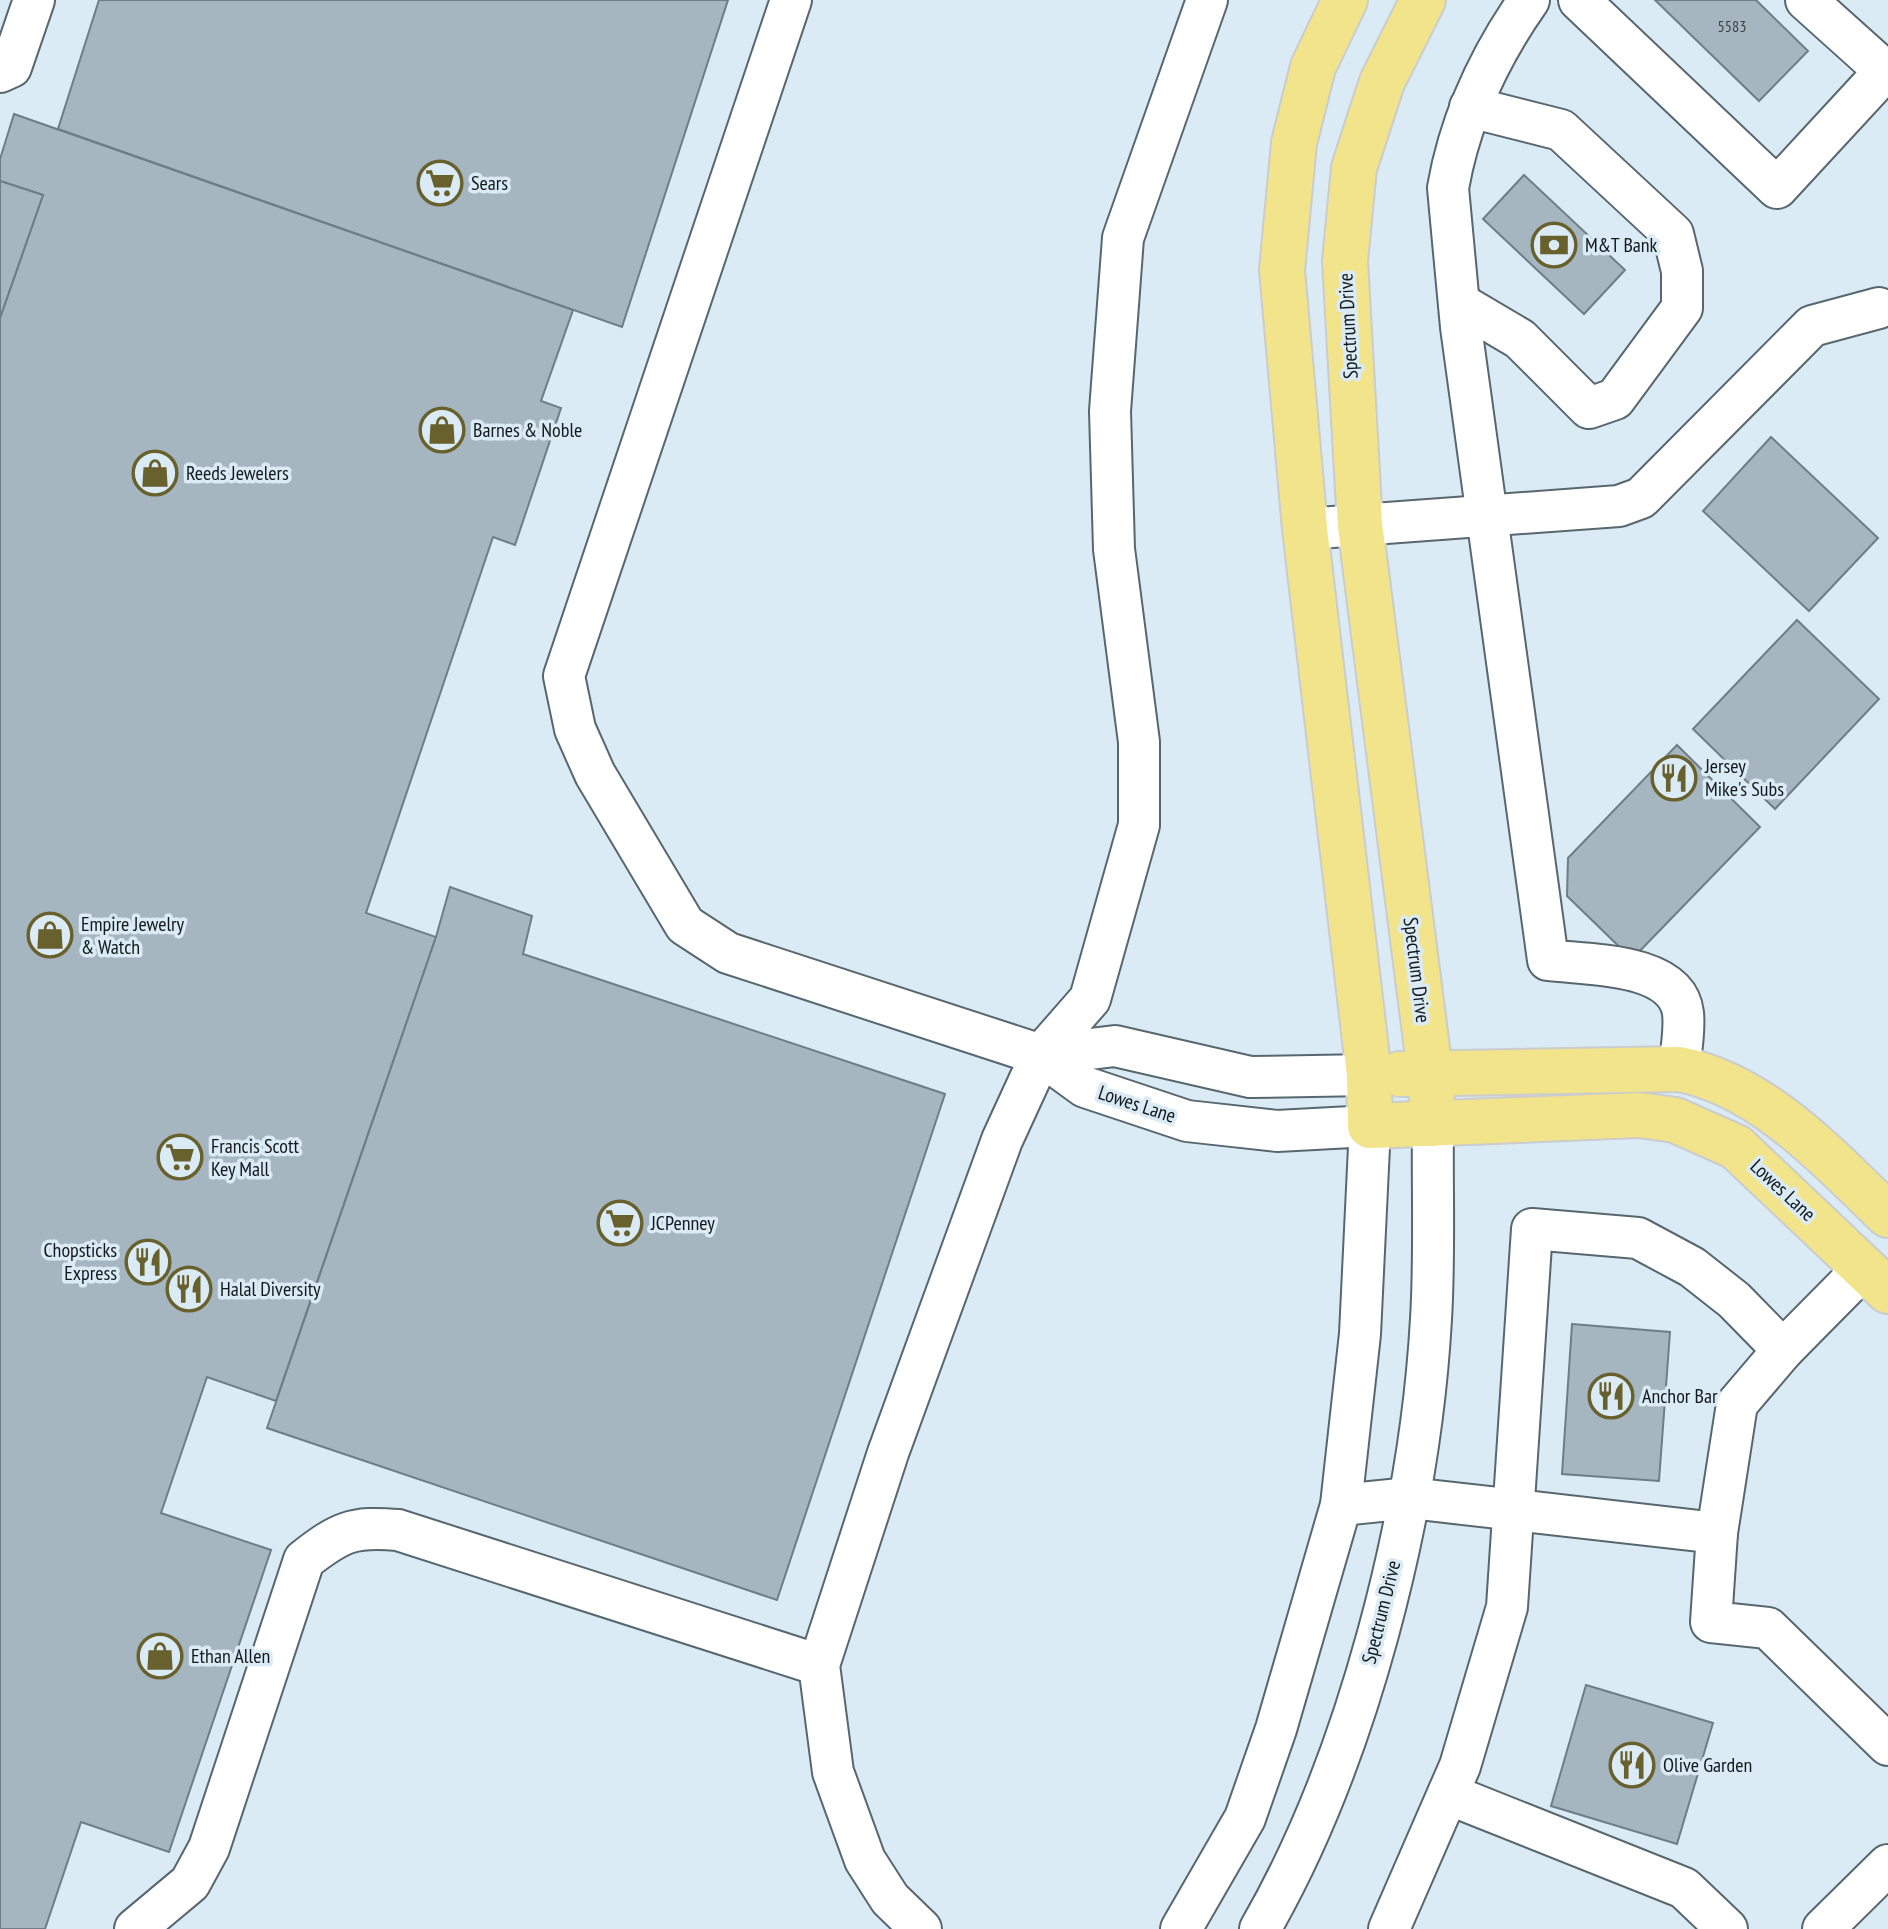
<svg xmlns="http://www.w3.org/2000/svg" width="1888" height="1929" font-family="'PT Sans Narrow',sans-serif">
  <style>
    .building { fill: #a6b6c0; stroke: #6e7d86; stroke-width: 2 }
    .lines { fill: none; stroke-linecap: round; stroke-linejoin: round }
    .minor-casing { stroke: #58676f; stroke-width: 44 }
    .major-casing { stroke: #cbcccd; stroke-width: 48 }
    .minor { stroke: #fff; stroke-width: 40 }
    .major { stroke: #f1e48b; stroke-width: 44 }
    .labels { text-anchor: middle; stroke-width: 7; stroke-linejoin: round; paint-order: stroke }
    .number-label { font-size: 16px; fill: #374044 }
    .poi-label { font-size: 20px; fill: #12181b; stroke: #daebf5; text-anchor: start }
    .street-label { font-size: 20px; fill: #12181b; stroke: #daebf5 }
  </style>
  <rect width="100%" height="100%" fill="#daebf5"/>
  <g class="building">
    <path d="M99 0H728L622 327 58 129Z"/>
    <path d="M1655 0H1756L1808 51 1759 101Z"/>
    <path d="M14 114 573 310 541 401 561 408 515 545 493 537 366 913 436 937 276 1401 207 1377 161 1513 271 1550 169 1852 81 1822 45 1929H0V318L43 195 0 181V159Z"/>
    <path d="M1524 175 1625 270 1584 314 1483 219Z"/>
    <path d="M0 181 43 195 0 318Z"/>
    <path d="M1771 437 1878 538 1809 611 1703 511Z"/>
    <path d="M1797 620 1879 699 1775 809 1693 729Z"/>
    <path d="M1677 745 1760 827 1632 959 1567 896 1568 858Z"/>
    <path d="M450 887 532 916 523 954 945 1094 777 1600 267 1428 436 937Z"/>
    <path d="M1572 1324 1670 1332 1659 1481 1562 1474Z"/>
    <path d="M1586 1685 1713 1723 1677 1844 1551 1806Z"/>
  </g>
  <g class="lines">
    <g class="minor-casing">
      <g id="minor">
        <path d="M791 0 564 676 575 729 595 774 685 925 728 953 1041 1055 1085 1087 1187 1121 1277 1131 1370 1126 1360 1334 1341 1505 1276 1729 1245 1818 1181 1929"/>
        <path d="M1529 0C1489 57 1460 119 1448 188L1461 327 1548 960C1587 965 1677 962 1683 1013 1685 1031 1681 1051 1679 1069"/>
        <path d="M1579 0 1777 188 1885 71 1806 0"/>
        <path d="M0 72 11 67 34 0"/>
        <path d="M1459 303 1520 339 1589 408 1615 399 1682 308V271L1673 234 1561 130 1470 107"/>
        <path d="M1305 529 1619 506 1641 498 1812 326 1879 308"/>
        <path d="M1041 1055 1115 1046 1250 1077 1369 1075"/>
        <path d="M1341 1505 1410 1498 1717 1533 1737 1404 1783 1350 1864 1268"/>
        <path d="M1717 1533 1711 1622 1768 1628 1888 1745"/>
        <path d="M1448 1794 1684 1888 1727 1929"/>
        <path d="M135 1929 190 1883 209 1848 304 1560C340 1532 352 1526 398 1530L819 1665"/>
        <path d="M921 1929 890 1899 865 1860 833 1772 819 1665 888 1453 1002 1140 1041 1055 1090 999 1139 825V742L1114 549 1110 411 1123 238 1207 0"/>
        <path d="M1260 1929C1358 1759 1420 1514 1431 1319 1435 1254 1432 1189 1433 1124"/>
        <path d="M1389 1929 1460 1766 1507 1607 1532 1229 1638 1238 1692 1267 1734 1300 1783 1350"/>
        <path d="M1823 1929 1888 1865"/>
      </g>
    </g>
    <g class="major-casing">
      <g id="major">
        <path d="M1345 0 1313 67 1294 143 1282 270 1305 529 1369 1075 1370 1126 1639 1115 1675 1120 1736 1147 1888 1291"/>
        <path d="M1423 0 1382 82 1354 168 1345 261 1360 525 1430 1072 1433 1124"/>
        <path d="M1400 1074 1679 1069C1763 1085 1828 1158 1888 1215"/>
      </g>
    </g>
    <use href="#minor" class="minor"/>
    <use href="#major" class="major"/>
  </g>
  <defs>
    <g id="supermarket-ring" transform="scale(2.3)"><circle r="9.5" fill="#daebf5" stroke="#68602d" stroke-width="1.5"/><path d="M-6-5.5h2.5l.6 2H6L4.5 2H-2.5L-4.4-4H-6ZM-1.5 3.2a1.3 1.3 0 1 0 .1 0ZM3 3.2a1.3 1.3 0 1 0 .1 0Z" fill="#68602d"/></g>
    <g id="bank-ring" transform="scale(2.3)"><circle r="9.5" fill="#daebf5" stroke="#68602d" stroke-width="1.5"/><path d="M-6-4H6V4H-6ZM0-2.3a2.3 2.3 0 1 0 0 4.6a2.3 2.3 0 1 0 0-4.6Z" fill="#68602d"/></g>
    <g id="shop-ring" transform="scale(2.3)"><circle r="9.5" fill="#daebf5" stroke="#68602d" stroke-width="1.5"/><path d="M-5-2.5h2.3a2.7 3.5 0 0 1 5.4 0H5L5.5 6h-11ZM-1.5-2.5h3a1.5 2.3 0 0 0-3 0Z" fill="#68602d"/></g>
    <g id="restaurant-ring" transform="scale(2.3)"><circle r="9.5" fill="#daebf5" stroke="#68602d" stroke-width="1.5"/><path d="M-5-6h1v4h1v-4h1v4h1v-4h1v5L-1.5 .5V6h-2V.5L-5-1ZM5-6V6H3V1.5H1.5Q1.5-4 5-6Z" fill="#68602d"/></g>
  </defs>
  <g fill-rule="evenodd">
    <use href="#supermarket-ring" x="440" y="183"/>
    <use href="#bank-ring" x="1554" y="245"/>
    <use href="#shop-ring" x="442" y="430"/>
    <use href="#shop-ring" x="155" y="473"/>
    <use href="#restaurant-ring" x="1674" y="778"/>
    <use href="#shop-ring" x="50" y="935"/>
    <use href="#supermarket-ring" x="180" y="1157"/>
    <use href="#supermarket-ring" x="620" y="1223"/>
    <use href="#restaurant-ring" x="148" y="1262"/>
    <use href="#restaurant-ring" x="189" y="1289"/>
    <use href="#restaurant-ring" x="1611" y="1396"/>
    <use href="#shop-ring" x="160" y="1656"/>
    <use href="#restaurant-ring" x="1632" y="1765"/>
  </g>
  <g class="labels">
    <g class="number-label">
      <text x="1732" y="32">5583</text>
    </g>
    <g class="poi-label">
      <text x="471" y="190">Sears</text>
      <text x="1585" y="252">M&amp;T Bank</text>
      <text x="473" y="437">Barnes &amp; Noble</text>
      <text x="186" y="480">Reeds Jewelers</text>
      <text x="1705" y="773">Jersey<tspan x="1705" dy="23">Mike's Subs</tspan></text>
      <text x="81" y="931">Empire Jewelry<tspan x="81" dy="23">&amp; Watch</tspan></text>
      <text x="211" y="1153">Francis Scott<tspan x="211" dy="23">Key Mall</tspan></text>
      <text x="651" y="1230">JCPenney</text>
      <text x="117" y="1257" text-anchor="end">Chopsticks<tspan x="117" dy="23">Express</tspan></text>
      <text x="220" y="1296">Halal Diversity</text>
      <text x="1642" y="1403">Anchor Bar</text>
      <text x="191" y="1663">Ethan Allen</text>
      <text x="1663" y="1772">Olive Garden</text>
    </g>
    <g class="street-label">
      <text transform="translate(1348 326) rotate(-93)" y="7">Spectrum Drive</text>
      <text transform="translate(1417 970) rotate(83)" y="7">Spectrum Drive</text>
      <text transform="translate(1137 1104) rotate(18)" y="7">Lowes Lane</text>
      <text transform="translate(1783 1190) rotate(43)" y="7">Lowes Lane</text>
      <text transform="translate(1381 1612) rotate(-76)" y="7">Spectrum Drive</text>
    </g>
  </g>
</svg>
